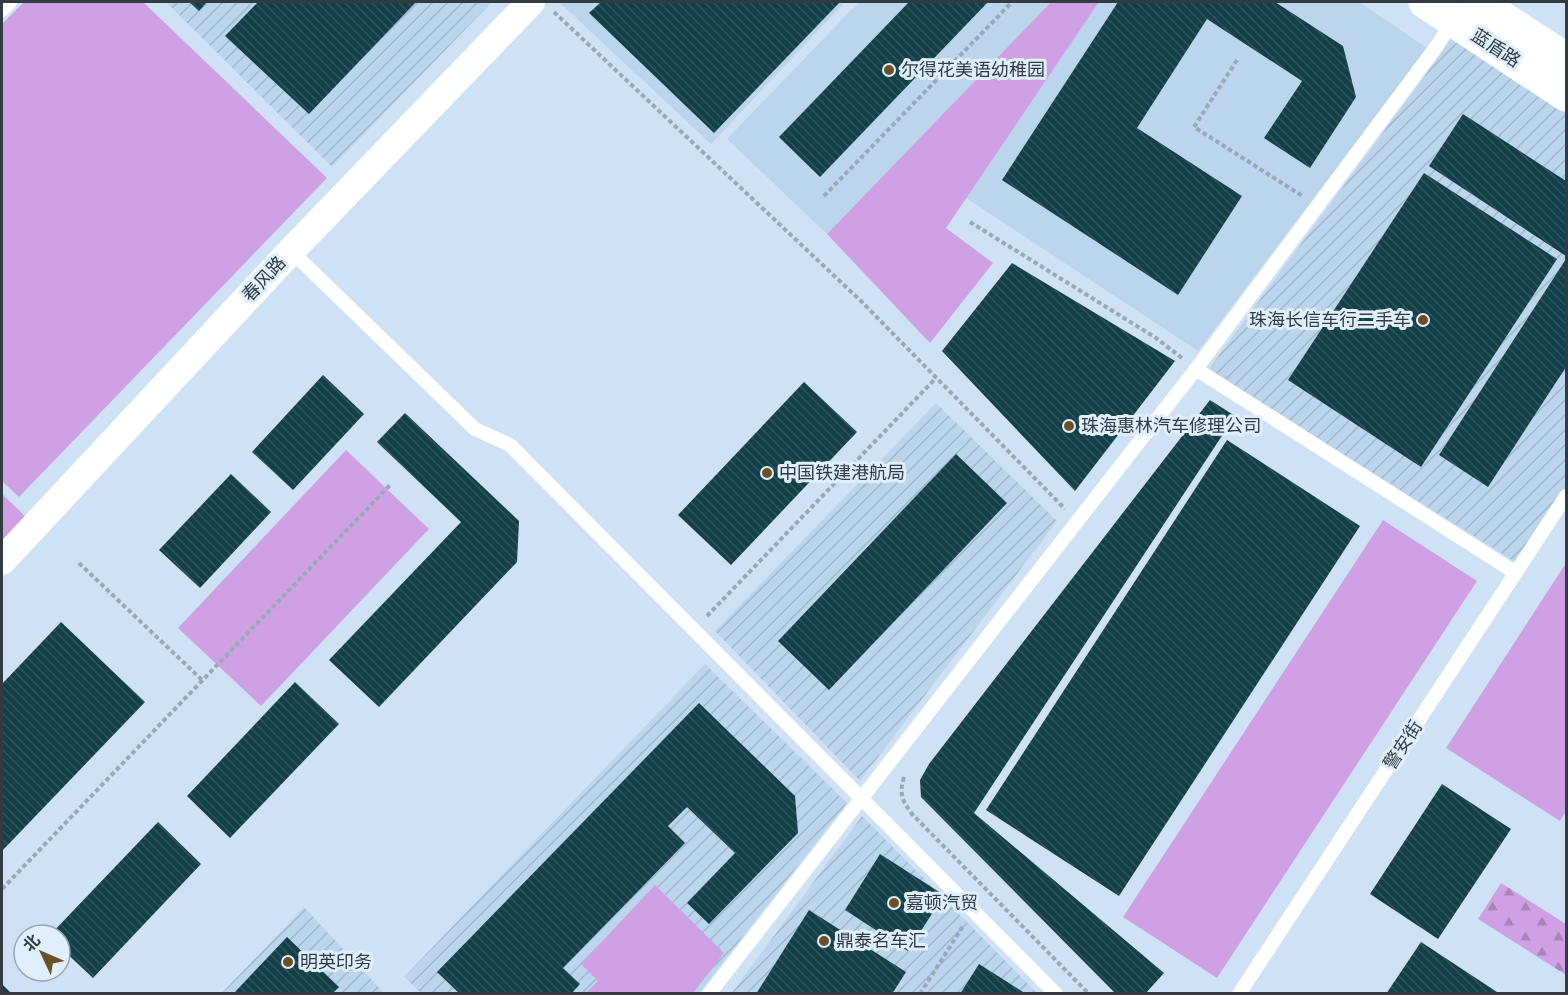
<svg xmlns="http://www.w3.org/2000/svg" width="1568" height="995" font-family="'Space Grotesk','Noto Sans SC',sans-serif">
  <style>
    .built { fill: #bbd5ec }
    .industrial { fill: url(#industrial-furrows) }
    .grass { fill: #cfa1e4 }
    .forest { fill: url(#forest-firs) }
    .building { fill: url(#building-back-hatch) }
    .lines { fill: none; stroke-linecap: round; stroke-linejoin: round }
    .path { stroke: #99a8b7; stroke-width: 4; stroke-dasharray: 4.5 3; stroke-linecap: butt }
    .lane { stroke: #fff; stroke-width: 14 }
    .street { stroke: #fff; stroke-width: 28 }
    .secondary { stroke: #fff; stroke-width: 33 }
    .poi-dot { fill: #6c5023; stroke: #dfeffe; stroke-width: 2 }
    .labels { text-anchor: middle; stroke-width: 6; stroke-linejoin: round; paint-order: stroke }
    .street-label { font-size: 18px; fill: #333b42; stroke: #dfeffe }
    .poi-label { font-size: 18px; fill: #333b42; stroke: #dfeffe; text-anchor: start }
  </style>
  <defs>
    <pattern id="industrial-furrows" width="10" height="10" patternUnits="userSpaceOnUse" patternTransform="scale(1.5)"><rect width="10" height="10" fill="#bbd5ec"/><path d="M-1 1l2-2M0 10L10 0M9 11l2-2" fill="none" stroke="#a1b8cc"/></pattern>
    <pattern id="forest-firs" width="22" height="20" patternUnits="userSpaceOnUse" patternTransform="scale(1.5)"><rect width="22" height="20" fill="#cfa1e4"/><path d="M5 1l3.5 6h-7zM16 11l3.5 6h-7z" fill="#a984ba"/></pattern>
    <pattern id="building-back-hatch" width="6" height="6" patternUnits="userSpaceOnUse" patternTransform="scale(1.5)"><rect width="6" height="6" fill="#144049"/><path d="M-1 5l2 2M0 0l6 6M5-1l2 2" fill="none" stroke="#2e545c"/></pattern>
  </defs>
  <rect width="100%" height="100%" fill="#cfe2f5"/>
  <g class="built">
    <path d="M559 2H845L711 144Z"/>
    <path d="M859 2H1051L827 234 727 139Z"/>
    <path d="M1099 2H1359L1427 48 1198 351 966 198Z"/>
  </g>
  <g class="industrial">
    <path d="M166 2H492L332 167Z"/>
    <path d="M1470 4 1566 66V487L1517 563 1208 370 1440 55Z"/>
    <path d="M936 403 1057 521 860 781 715 631Z"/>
    <path d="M705 664 847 803 699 993H421L404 977Z"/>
    <path d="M862 816 1037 993 731 994Z"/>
    <path d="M304 907 384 993 221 994Z"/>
  </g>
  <g class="grass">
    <path d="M24 2H143L327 178 19 497 2 481V24Z"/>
    <path d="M1051 2H1099L946 228 993 263 930 343 827 234Z"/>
    <path d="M346 450 429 529 261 706 178 628Z"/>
    <path d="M2 494 28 519 2 544Z"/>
    <path d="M1383 520 1477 581 1217 978 1123 917Z"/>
    <path d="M1566 563V811L1560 821 1446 748Z"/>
    <path d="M655 885 724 953 693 993H586L598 981 581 964Z"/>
  </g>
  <path class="forest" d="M1501 883 1566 924V975L1478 919Z"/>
  <g class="building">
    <path d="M189 2H207L199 11Z"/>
    <path d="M258 2H416L309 114 225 36Z"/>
    <path d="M601 2H840L714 133 589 13Z"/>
    <path d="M909 2H988L820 177 779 137Z"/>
    <path d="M1118 2H1275L1343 46 1356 97 1310 168 1264 138 1302 81 1207 19 1137 128 1242 196 1178 295 1002 180Z"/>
    <path d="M1463 114 1566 181V256L1429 166Z"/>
    <path d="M1424 173 1557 259 1421 467 1288 380Z"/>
    <path d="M1566 259V367L1488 487 1439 455Z"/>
    <path d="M1012 263 1175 361 1075 491 942 351Z"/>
    <path d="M323 375 364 414 293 490 252 452Z"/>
    <path d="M804 382 857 432 731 565 678 515Z"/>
    <path d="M1210 400 1235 416 974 813 1164 973 1145 994H1116L921 797 920 780 929 764Z"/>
    <path d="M405 413 519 521 517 562 379 707 329 660 461 522 377 442Z"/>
    <path d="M1227 440 1360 526 1119 896 986 810Z"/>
    <path d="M956 454 1007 503 829 690 778 641Z"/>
    <path d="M231 474 271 512 200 588 159 550Z"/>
    <path d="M61 622 145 702 2 851V684Z"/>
    <path d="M295 682 339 724 230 838 187 796Z"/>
    <path d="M699 703 795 796 798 833 709 924 687 903 735 853 687 807 668 826 685 843 563 968 580 984 571 994H460L437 972Z"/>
    <path d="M1442 784 1511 829 1438 939 1370 894Z"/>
    <path d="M158 822 201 864 93 978 60 947V935H50Z"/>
    <path d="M880 854 944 895 908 951 845 910Z"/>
    <path d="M809 910 906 972 892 994H756Z"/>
    <path d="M287 937 339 987 332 994H233Z"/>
    <path d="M1421 942 1500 994H1386Z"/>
    <path d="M979 964 1023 992 1022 994H960Z"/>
    <path d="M2 984 12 994H2Z"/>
  </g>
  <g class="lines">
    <g class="path">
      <path d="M554 12 861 301 1065 509"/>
      <path d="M1237 60 1194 127 1304 197"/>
      <path d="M824 196 1012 2"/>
      <path d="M970 222 1156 338 1182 358"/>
      <path d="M79 563 202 680"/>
      <path d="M707 616 936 378"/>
      <path d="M904 777C899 793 902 801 912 814L1089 994"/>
      <path d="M2 889 390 485"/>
      <path d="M920 994 963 926"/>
    </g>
    <g class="lane">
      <path d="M2 10 10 2"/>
      <path d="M291 251 475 429 510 445 1056 994"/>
      <path d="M1196 369 1516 573"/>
      <path d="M709 994 1196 369 1439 43 1453 21 1455 2"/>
      <path d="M1239 994 1566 496"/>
    </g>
    <path class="street" d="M2 561 291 251 531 2"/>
    <g class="secondary">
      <path d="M1425 2 1566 95"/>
      <path d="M1478 2 1566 59"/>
    </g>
  </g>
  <g class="poi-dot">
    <circle cx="889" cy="70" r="6"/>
    <circle cx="1423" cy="320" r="6"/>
    <circle cx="1069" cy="426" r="6"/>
    <circle cx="767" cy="473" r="6"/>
    <circle cx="894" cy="903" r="6"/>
    <circle cx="824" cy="941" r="6"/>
    <circle cx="288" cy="962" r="6"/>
  </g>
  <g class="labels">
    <g class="street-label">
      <text transform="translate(1496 48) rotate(33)" y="6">蓝盾路</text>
      <text transform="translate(264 279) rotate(-47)" y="6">春风路</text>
      <text transform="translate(1403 745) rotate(-57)" y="6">警安街</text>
    </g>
    <g class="poi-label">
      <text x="901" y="76">尔得花美语幼稚园</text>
      <text x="1411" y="326" text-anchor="end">珠海长信车行二手车</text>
      <text x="1081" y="432">珠海惠林汽车修理公司</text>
      <text x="779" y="479">中国铁建港航局</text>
      <text x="906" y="909">嘉顿汽贸</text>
      <text x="836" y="947">鼎泰名车汇</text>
      <text x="300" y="968">明英印务</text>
    </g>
  </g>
  <rect width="1568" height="995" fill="none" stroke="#333b42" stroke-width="6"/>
  <g transform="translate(42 953) rotate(314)"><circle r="28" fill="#dfeffe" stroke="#9aa7b3" stroke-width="1.5"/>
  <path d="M0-4.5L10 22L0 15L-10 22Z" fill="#6c5023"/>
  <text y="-9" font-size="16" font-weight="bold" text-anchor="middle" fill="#333b42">北</text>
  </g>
</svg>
